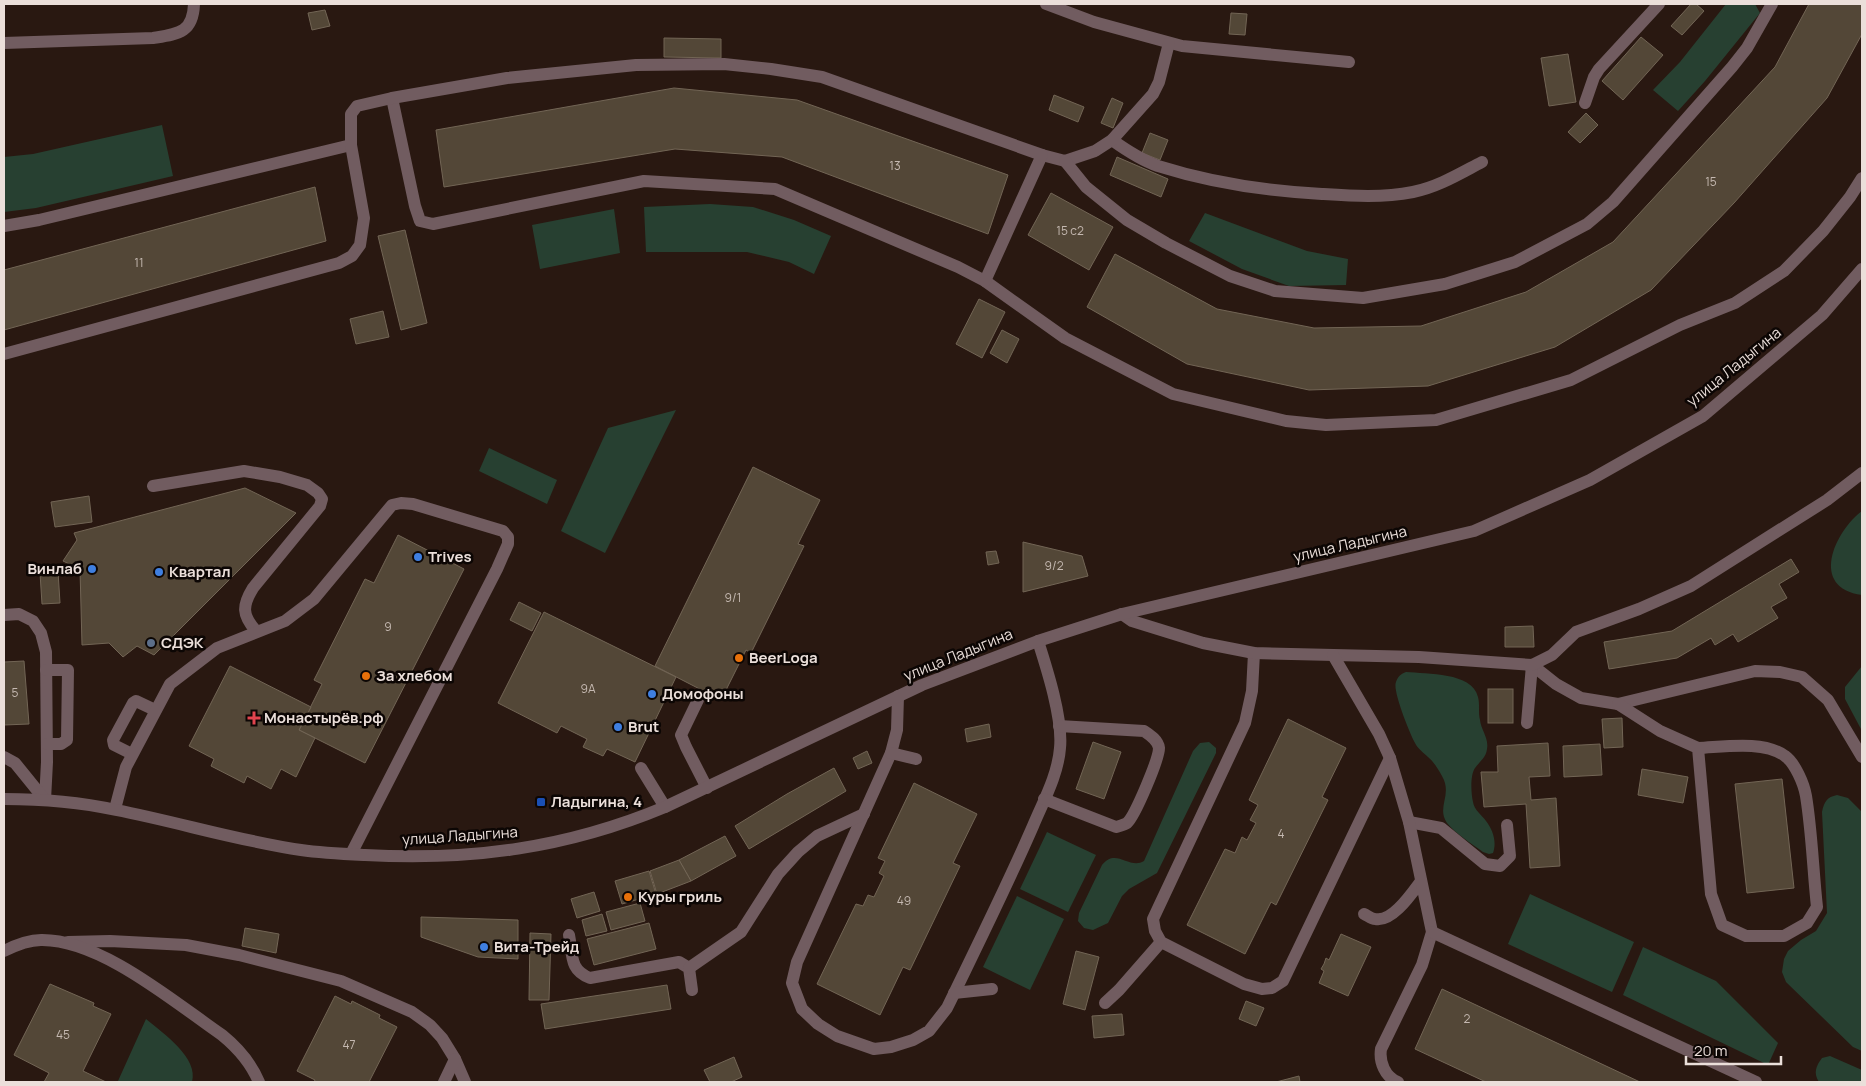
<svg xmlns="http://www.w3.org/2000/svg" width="1866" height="1086" font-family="Manrope,sans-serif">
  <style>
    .green { fill: #274031 }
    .building { fill: #534737; stroke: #726555 }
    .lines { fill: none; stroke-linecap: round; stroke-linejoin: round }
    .service { stroke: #715c60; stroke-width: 12 }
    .minor { stroke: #715c60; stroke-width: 12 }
    .tertiary { stroke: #715c60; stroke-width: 12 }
    .shop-dot { fill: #3f7fe0; stroke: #0c0604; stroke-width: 2 }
    .service-dot { fill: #5c6f8a; stroke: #0c0604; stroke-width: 2 }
    .food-dot { fill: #e8710a; stroke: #0c0604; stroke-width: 2 }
    .health-dot { fill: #e0444e; stroke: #0c0604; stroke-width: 2 }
    .transit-dot { fill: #1a4fb4; stroke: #0c0604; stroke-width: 2 }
    .labels { text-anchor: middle; stroke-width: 5; stroke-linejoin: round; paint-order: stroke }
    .number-label { font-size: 12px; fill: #c5b9b1 }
    .street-label { font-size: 15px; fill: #ebdfda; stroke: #0c0604 }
    .poi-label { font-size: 15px; font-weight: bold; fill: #ebdfda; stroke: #0c0604; text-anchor: start }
  </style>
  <rect width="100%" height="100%" fill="#291811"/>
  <g class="green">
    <path d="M1726 4H1755L1760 13 1705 81 1678 111 1653 90 1680 62Z"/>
    <path d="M162 125 173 176 36 208 4 212V157L33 154Z"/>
    <path d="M710 204 753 207 794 220 831 236 814 274 789 262 747 252H646L644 207Z"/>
    <path d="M614 209 620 253 540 269 532 225Z"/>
    <path d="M1205 213 1307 251 1348 259 1346 285 1289 286 1242 269 1189 241Z"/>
    <path d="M676 410 605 553 561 531 608 428Z"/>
    <path d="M489 448 557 480 547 504 479 471Z"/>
    <path d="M1862 511V595C1809 588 1834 532 1862 511Z"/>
    <path d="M1862 666V731L1845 699V687Z"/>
    <path d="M1406 672C1427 674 1472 672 1478 697 1480 704 1478 713 1480 720 1481 730 1489 738 1487 749 1486 758 1479 762 1475 768 1470 775 1471 794 1473 802 1474 810 1482 815 1486 821 1493 830 1497 842 1493 853L1489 854 1483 852C1472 844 1455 833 1447 823 1436 807 1453 795 1442 776 1438 769 1434 762 1428 757 1424 753 1418 749 1415 743 1410 734 1392 690 1396 682 1398 676 1401 674 1406 672Z"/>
    <path d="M1209 742 1216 748V753L1157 873 1129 889 1122 896 1108 923 1093 930 1084 928 1078 921 1079 913 1102 865C1116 847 1129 870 1144 861L1193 751 1200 743Z"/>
    <path d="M1837 795 1848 798 1862 812V1051L1853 1047 1786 982 1782 972 1784 959 1788 951 1801 940 1816 931 1827 913 1822 812C1824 802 1827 797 1837 795Z"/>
    <path d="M1047 832 1096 855 1068 912 1020 889Z"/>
    <path d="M1530 894 1634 942 1612 992 1508 944Z"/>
    <path d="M1017 896 1064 919 1030 990 983 967Z"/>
    <path d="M1643 947 1716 981 1778 1043 1768 1065 1623 995Z"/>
    <path d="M146 1019C163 1033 199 1058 192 1082L118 1081Z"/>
    <path d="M1830 1056 1862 1070V1082H1819C1813 1073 1816 1066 1822 1058Z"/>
  </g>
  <g class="building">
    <path d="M1691 4H1696L1704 11 1682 35 1671 26Z"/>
    <path d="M1809 4H1862V34L1827 98 1734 203 1651 290 1555 347 1428 386 1309 390 1187 364 1087 307 1115 254 1217 309 1314 328 1421 326 1526 292 1613 242 1775 67Z"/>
    <path d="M325 10 330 26 312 30 308 13Z"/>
    <path d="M1231 13 1247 14 1245 35 1229 34Z"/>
    <path d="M1641 37 1663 55 1623 100 1602 81Z"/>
    <path d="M664 38 721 39V58L664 57Z"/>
    <path d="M1568 54 1576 102 1549 106 1541 58Z"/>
    <path d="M674 88 797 100 1008 175 988 234 782 157 675 149 444 187 436 130Z"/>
    <path d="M1054 95 1084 107 1078 122 1049 110Z"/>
    <path d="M1112 98 1123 103 1113 128 1101 123Z"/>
    <path d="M1586 113 1598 125 1580 143 1568 132Z"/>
    <path d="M1150 133 1168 140 1160 160 1142 153Z"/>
    <path d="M1117 157 1168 179 1161 197 1110 175Z"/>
    <path d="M315 187 326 241 4 330V270Z"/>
    <path d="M1051 193 1113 227 1089 270 1028 235Z"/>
    <path d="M405 230 427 323 401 330 378 236Z"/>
    <path d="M979 299 1005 312 982 358 956 344Z"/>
    <path d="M383 311 389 337 356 344 350 319Z"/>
    <path d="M1002 330 1019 339 1007 363 990 353Z"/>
    <path d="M753 467 820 500 798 544 804 546 751 653 746 650 721 700 655 666Z"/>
    <path d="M245 488 296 513 154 655 137 646 123 657 109 643 82 645 80 569 63 561 77 540 74 533Z"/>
    <path d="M89 496 92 522 55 527 51 502Z"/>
    <path d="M398 535 464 569 365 763 299 730 322 684 314 680 365 579 374 583Z"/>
    <path d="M1023 542 1082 556 1088 576 1023 592Z"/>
    <path d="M996 551 999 563 988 565 986 552Z"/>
    <path d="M1791 559 1799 572 1779 584 1787 598 1771 607 1778 618 1738 642 1733 634 1715 645 1711 638 1677 658 1609 669 1604 642 1672 631Z"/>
    <path d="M58 571 60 603 42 604 40 573Z"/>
    <path d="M519 602 541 613 532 631 510 620Z"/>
    <path d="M544 612 676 677 635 762 607 749 603 756 583 747 587 739 561 726 557 733 498 703Z"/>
    <path d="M1533 626 1534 647H1505V627Z"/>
    <path d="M24 661 29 724 4 725V662Z"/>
    <path d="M230 666 311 707 299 730 315 738 296 777 281 769 271 789 247 776 244 783 211 766 214 759 189 746Z"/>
    <rect x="1488" y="689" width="25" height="34"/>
    <path d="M1622 718 1623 747 1604 748 1602 719Z"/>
    <path d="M1288 719 1346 748 1322 797 1328 800 1276 905 1271 902 1245 954 1187 925 1225 849 1235 853 1242 837 1247 840 1256 823 1250 820 1258 805 1249 800Z"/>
    <path d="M989 724 991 737 967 742 965 729Z"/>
    <path d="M1093 742 1121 752 1104 799 1076 789Z"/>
    <path d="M1548 743 1550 776 1529 777 1531 800 1556 798 1560 866 1530 868 1526 804 1484 807 1481 772H1498L1497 746Z"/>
    <path d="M1600 744 1602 775 1564 777 1563 746Z"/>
    <path d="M867 751 872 763 858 769 853 758Z"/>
    <path d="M834 768 846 791 749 849 735 826 787 794Z"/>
    <path d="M1642 769 1688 777 1683 803 1638 795Z"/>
    <path d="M1782 779 1794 888 1747 893 1735 784Z"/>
    <path d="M914 783 977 814 953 863 960 866 910 970 903 967 880 1015 817 984 856 904 863 906 868 895 874 897 884 876 879 873 885 861 878 858Z"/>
    <path d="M725 836 736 856 691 881 679 860Z"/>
    <path d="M679 860 691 881 657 894 650 871Z"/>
    <path d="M649 871 656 894 622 904 615 881Z"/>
    <path d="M594 892 600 911 577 918 571 899Z"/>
    <path d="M640 903 645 921 611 930 606 912Z"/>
    <path d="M602 914 607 931 586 936 582 920Z"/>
    <path d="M421 917 518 920V959L478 957 421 937Z"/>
    <path d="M649 923 656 949 594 965 587 939Z"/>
    <path d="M245 928 279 934 276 953 242 946Z"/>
    <path d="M530 933 551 934 549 1000H529Z"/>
    <path d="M1341 934 1371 947 1348 996 1319 983 1324 971 1321 969 1324 964 1326 958 1329 960Z"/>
    <path d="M1076 951 1099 957 1085 1010 1063 1004Z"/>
    <path d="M50 984 94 1003 93 1006 111 1014 83 1071 106 1082H44L49 1073 14 1055Z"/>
    <path d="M667 985 671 1009 545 1029 541 1004Z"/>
    <path d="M1442 989 1640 1082H1486L1415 1049Z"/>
    <path d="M335 996 351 1004 352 1001 380 1015 379 1018 397 1027 369 1082H314L315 1080 297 1071Z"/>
    <path d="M1246 1001 1264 1008 1256 1026 1239 1019Z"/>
    <path d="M1122 1014 1124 1035 1094 1038 1092 1016Z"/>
    <path d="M734 1057 742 1077 731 1082H710L704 1070Z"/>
    <path d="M1299 1076 1300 1082H1276Z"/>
  </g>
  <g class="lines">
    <g class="service">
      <path d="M1046 4 1094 22 1182 46 1349 62"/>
      <path d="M4 43 153 38C178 34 193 33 194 4"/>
      <path d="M392 98 415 206 420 221 433 224 644 181 775 189 958 267 985 281 1065 338 1173 394 1286 421 1326 425 1436 420 1571 380 1680 325 1735 303 1784 271 1823 231 1850 197 1862 178"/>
      <path d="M1585 103 1594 77 1599 69 1659 4"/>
      <path d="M1112 140C1126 150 1141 160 1158 166 1212 183 1266 191 1322 194 1353 196 1382 198 1413 192 1438 187 1459 174 1482 162"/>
      <path d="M1042 155 1065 161 1095 151 1112 140 1153 94 1159 82 1169 43"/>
      <path d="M1065 161 1086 187 1127 220 1166 243 1230 276 1275 291 1363 298 1445 284 1515 262 1587 224 1613 202 1732 67 1747 48 1772 4"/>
      <path d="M4 226 39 220 351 145"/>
      <path d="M4 354 339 263 352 256 360 245 364 218 351 145V114L357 106 392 98 507 78 636 65 724 64 771 69 822 77 1042 155 985 281"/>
      <path d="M153 486 244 471 280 477 307 485 318 493 322 499 320 506 253 588C242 606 242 615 256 631"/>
      <path d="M4 615 19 614 33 621 41 633 46 652 47 762 45 800"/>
      <path d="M1254 653 1252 691 1245 723 1153 919 1155 931 1161 942 1244 984 1262 989 1272 988 1283 981 1390 758"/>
      <path d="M1532 665 1556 684 1581 698 1618 704 1755 671 1780 672 1802 677 1828 700 1862 757"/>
      <path d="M46 670H68L67 740 61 744H47"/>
      <path d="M898 696 897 730 891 753 797 962 792 983 802 1009 818 1024 837 1036 874 1049 891 1047 913 1040 929 1031 947 1008C976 948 1006 888 1033 826 1043 802 1058 775 1060 748 1063 719 1047 669 1038 641"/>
      <path d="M698 700 681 735 686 747 707 788"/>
      <path d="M1618 704 1660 731 1698 748 1711 894 1722 925 1746 936H1784L1807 923 1817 907C1813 871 1812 833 1806 796 1804 784 1795 763 1785 756 1764 740 1723 747 1698 748"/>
      <path d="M1527 723 1532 665"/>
      <path d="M891 753 916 759"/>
      <path d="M132 754 114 745 113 740 133 703 136 701 155 710"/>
      <path d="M4 757 15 763 45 800"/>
      <path d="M641 768 665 807"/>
      <path d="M1044 799 1116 827C1119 826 1124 825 1127 823 1135 816 1159 759 1159 748 1158 740 1150 735 1144 731L1059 726"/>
      <path d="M115 809 126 767 170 684 217 648 285 621 314 599 392 505 401 503 413 504 503 531 508 537V544L497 569 351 854"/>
      <path d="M1409 822 1441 828 1485 864 1500 866 1510 856 1507 825"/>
      <path d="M1364 914C1367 915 1371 919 1375 919 1392 923 1412 893 1421 881"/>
      <path d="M569 935C573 955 569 970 590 978L679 962 689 968 692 990"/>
      <path d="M68 942 110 941 186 945 239 955 341 981 412 1012 430 1025 442 1038 455 1059 465 1082"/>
      <path d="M4 951C14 946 29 940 41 940 100 939 174 1002 222 1035 238 1048 251 1063 259 1082"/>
      <path d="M689 968 741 932 778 874 798 852 817 836 864 814"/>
      <path d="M954 993 992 989"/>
      <path d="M1105 1003 1119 990 1161 942"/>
      <path d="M444 1082 455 1059"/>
    </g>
    <g class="minor">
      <path d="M1122 614 1132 621 1203 643 1254 653 1419 657 1532 665 1552 655 1576 632 1639 609 1691 586 1827 500 1862 473"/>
      <path d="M1333 655 1379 734 1390 758 1409 822 1432 932 1422 965 1381 1049C1379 1062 1385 1077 1398 1082"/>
      <path d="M1432 932 1756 1082"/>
    </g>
    <path class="tertiary" d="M4 799C42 799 79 802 116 810 178 822 239 841 301 850 322 853 344 854 365 855 471 861 567 848 665 807L922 685 1038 641 1122 614 1474 531 1590 480 1703 416 1822 315 1862 269"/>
  </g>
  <g class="shop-dot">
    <circle cx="418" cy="557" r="5"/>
    <circle cx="92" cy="569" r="5"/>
    <circle cx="159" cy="572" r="5"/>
    <circle cx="652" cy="694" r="5"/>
    <circle cx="618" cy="727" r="5"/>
    <circle cx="484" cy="947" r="5"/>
  </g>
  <circle class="service-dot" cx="151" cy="643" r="5"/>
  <g class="food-dot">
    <circle cx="739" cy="658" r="5"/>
    <circle cx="366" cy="676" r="5"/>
    <circle cx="628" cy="897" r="5"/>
  </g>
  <path class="health-dot" d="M251.5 710.5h5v5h5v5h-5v5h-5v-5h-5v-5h5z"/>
  <rect class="transit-dot" x="536" y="797" width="10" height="10" rx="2.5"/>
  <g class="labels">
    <g class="number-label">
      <text x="895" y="170">13</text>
      <text x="1711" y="186">15</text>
      <text x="1070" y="235">15 с2</text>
      <text x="139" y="267">11</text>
      <text x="1054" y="570">9/2</text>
      <text x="733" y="602">9/1</text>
      <text x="388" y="631">9</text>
      <text x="588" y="693">9А</text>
      <text x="15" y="697">5</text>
      <text x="1281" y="838">4</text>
      <text x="904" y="905">49</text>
      <text x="1467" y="1023">2</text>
      <text x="63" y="1039">45</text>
      <text x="349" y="1049">47</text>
    </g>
    <g class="street-label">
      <text transform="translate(1734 367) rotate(-39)" y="5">улица Ладыгина</text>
      <text transform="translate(1350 544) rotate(-13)" y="5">улица Ладыгина</text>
      <text transform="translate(958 655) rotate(-22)" y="5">улица Ладыгина</text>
      <text transform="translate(460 836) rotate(-4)" y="5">улица Ладыгина</text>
    </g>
    <g class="poi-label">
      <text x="428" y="562">Trives</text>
      <text x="82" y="574" text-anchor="end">Винлаб</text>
      <text x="169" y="577">Квартал</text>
      <text x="161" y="648">СДЭК</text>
      <text x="749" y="663">BeerLoga</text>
      <text x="376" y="681">За хлебом</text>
      <text x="662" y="699">Домофоны</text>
      <text x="264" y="723">Монастырёв.рф</text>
      <text x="628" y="732">Brut</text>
      <text x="551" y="807">Ладыгина, 4</text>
      <text x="638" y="902">Куры гриль</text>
      <text x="494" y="952">Вита-Трейд</text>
    </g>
  </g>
  <rect width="1866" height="1086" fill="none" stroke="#ebdfda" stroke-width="10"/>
  <path d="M1686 1056v8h95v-8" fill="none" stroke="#ebdfda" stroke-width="2.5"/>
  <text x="1694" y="1056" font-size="15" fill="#ebdfda" stroke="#0c0604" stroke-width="4" paint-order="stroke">20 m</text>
</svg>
